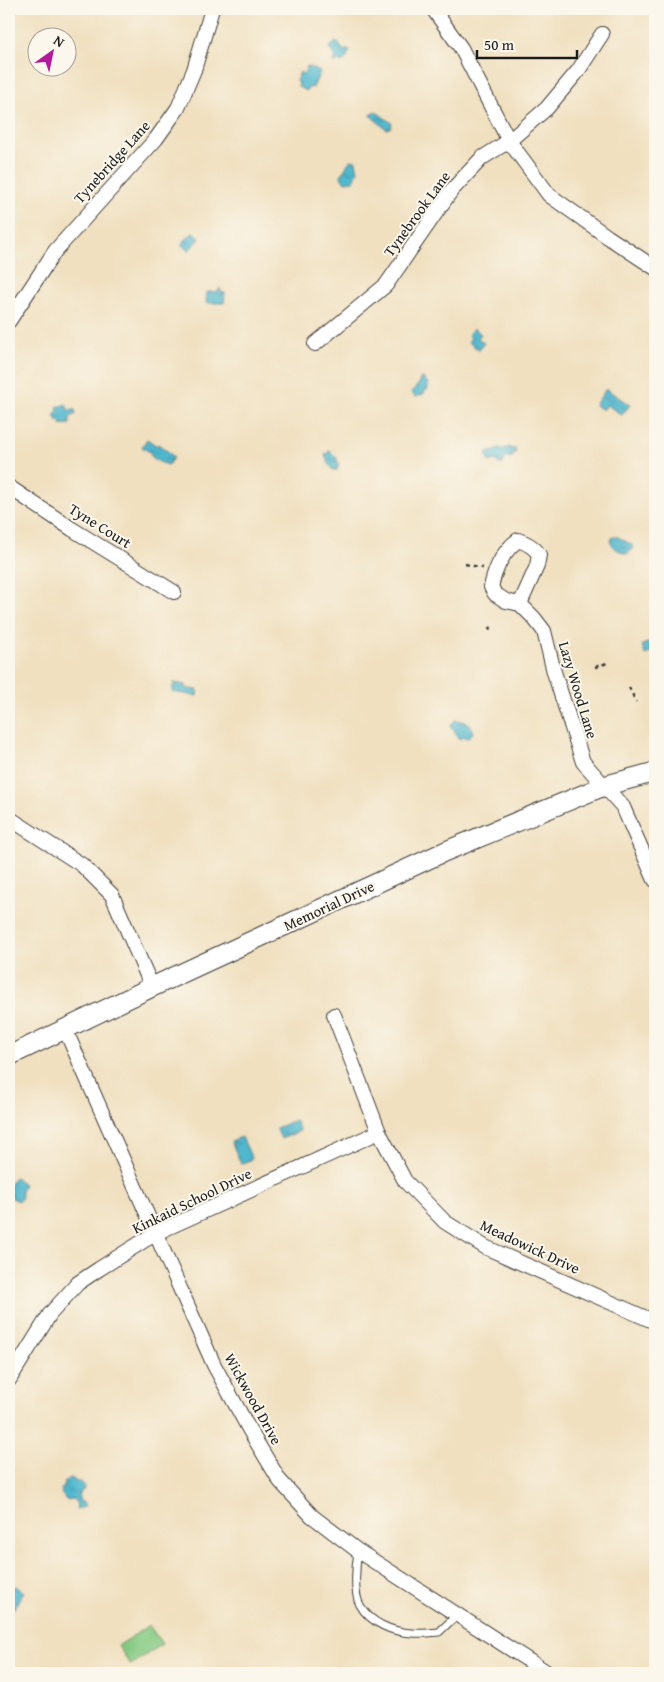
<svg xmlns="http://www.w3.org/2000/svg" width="664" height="1682" font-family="'Gentium Book Plus',serif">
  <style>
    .pitch { fill: #84c982; stroke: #50724f }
    .water { fill: url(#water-ripples); stroke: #366a75 }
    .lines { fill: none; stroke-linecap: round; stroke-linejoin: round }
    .lane-casing { stroke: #3c3935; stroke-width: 9 }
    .street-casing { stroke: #3c3935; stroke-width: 16 }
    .secondary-casing { stroke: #3c3935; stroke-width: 21 }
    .path { stroke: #3c3935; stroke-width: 2.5; stroke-dasharray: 4 4; stroke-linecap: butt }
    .lane { stroke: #fff; stroke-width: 7 }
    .street { stroke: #fff; stroke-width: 14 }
    .secondary { stroke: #fff; stroke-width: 19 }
    .labels { text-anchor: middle; stroke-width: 4; stroke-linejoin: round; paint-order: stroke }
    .street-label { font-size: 15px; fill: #1c1c1c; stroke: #fbf7ec }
  </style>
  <defs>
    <pattern id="water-ripples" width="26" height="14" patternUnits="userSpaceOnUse" patternTransform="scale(1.25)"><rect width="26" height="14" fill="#50b7ce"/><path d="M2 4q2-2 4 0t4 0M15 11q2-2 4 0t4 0" fill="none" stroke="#4294a6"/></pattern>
  </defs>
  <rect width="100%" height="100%" fill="#fbf7ec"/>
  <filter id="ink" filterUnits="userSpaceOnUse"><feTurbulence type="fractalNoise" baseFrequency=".02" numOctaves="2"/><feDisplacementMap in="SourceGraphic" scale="10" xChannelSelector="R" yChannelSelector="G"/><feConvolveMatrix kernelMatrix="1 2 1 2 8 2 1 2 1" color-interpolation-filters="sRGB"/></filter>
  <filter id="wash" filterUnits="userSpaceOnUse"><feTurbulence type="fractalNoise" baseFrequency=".0096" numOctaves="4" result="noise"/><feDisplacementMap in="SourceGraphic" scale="20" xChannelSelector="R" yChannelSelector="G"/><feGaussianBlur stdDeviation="1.12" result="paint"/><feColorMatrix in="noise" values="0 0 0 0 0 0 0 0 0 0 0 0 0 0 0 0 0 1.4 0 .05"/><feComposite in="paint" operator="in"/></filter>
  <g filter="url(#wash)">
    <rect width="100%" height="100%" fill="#f0e0c0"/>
    <path class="pitch" d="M149 1625 162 1644 131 1665 118 1646Z"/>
    <g class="water">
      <path d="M336 42 338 43 344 51 348 49 350 52 347 54 348 57 342 63 338 61 334 64 332 61 336 57 329 49 330 47Z"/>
      <path d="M307 66 320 72 313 88 309 87 307 91 298 87 299 83 296 81 300 72 304 74Z"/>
      <path d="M375 111 392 123 391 127 387 129 385 128 372 117 371 114Z"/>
      <path d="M351 160 356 161 358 171 354 181 345 182 342 179 341 175C346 170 346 164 351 160Z"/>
      <path d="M194 232 200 239 188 251 181 244Z"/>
      <path d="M220 288 221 292 225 293 224 303H206L207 292H217Z"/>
      <path d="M473 328 481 334 478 338 484 343 479 350 468 342 471 338 468 335Z"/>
      <path d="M423 378 428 383V389L422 395 415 397 411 392 418 385 420 379Z"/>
      <path d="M606 389 630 405 622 415 607 405 603 410 595 405Z"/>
      <path d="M66 404 68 410H75L76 414 70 417V424L62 425 60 421H57L54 415 58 411 57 407Z"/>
      <path d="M147 439 157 446 158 444 170 453V454L174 457 168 465 157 461 150 455 151 453 142 447Z"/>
      <path d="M510 447 511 449 515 448 516 453 512 454 513 457 505 458 503 464H499L496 460 489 462 486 453 495 451 498 448 503 449Z"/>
      <path d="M329 451C336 455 341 463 337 470H333L328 463 325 455Z"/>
      <path d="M613 536 618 537 632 545 633 548 629 553H623L612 546 613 545 610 541Z"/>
      <path d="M655 640V651L645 655 642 645Z"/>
      <path d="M174 683 185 685V688L198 690 197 696 172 692Z"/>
      <path d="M455 720 458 721 459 720 470 724 473 733 468 738 464 737 458 739 454 729 450 727Z"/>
      <path d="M295 1120 300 1131 281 1139 276 1128Z"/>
      <path d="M242 1137 252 1159 241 1164 231 1141Z"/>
      <path d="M15 1177 24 1184 21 1192 22 1198 19 1201 12 1198 11 1193 9 1195V1186L11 1185 10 1183Z"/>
      <path d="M70 1478 76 1480 77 1482 80 1481 85 1487 83 1488 84 1490 80 1492 81 1494 78 1495 81 1503 83 1502 86 1506 76 1510 77 1505 74 1499 66 1500 61 1493 62 1492 61 1489 64 1488V1482Z"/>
      <path d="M14 1586H16L24 1592 10 1614 9 1595Z"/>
    </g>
  </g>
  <g filter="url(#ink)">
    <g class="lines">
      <g class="lane-casing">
        <path id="lane" d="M358 1551C356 1564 353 1593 360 1605 370 1623 392 1632 412 1633 421 1634 430 1633 439 1632L457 1615"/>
      </g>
      <g class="street-casing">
        <g id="street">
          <path d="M433 9 461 48 509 141 549 195 608 237 655 268"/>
          <path d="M9 321 55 251 156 139 178 108 194 70 212 9"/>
          <path d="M315 344 386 285 451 191 482 158 509 141 547 108 578 71 602 34"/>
          <path d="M9 487 72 529 174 592"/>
          <path d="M520 604 537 566 539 555C535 547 527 543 518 540 503 551 495 569 491 587L495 594 506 601 520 604 534 618 544 631 554 672 583 762 623 807 655 880"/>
          <path d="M9 818 82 865 112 895 152 987"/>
          <path d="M334 1015 379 1132 405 1181 445 1222 485 1247 655 1322"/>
          <path d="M65 1029 214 1365 250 1431 280 1481 312 1516 358 1551 548 1673"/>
          <path d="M9 1380 50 1314 78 1283 99 1269 156 1233 379 1132"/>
        </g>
      </g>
      <g class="secondary-casing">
        <path id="secondary" d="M9 1056 152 987 446 851 604 786 655 772"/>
      </g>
      <g class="path">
        <path d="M465 564 483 568"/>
        <path d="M488 629 493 627"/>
        <path d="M595 667 610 662"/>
        <path d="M629 687 636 702"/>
      </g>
      <use href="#lane" class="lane"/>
      <use href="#street" class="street"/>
      <use href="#secondary" class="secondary"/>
    </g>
  </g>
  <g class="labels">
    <g class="street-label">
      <text transform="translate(112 162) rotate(-48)" y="5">Tynebridge Lane</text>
      <text transform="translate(417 214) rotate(-54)" y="5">Tynebrook Lane</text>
      <text transform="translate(100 526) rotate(32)" y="5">Tyne Court</text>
      <text transform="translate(578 690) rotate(73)" y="5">Lazy Wood Lane</text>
      <text transform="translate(329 906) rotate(-25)" y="5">Memorial Drive</text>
      <text transform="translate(192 1201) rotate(-26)" y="5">Kinkaid School Drive</text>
      <text transform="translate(530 1247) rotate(25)" y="5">Meadowick Drive</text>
      <text transform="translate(253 1399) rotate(61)" y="5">Wickwood Drive</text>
    </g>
  </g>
  <rect width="664" height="1682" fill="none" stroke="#fbf7ec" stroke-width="30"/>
  <g transform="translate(52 52) rotate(33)"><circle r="24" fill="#fbf7ec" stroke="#a29f99"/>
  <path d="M0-4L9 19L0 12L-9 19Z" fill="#b5179e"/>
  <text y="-8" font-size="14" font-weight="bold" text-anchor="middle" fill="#1c1c1c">N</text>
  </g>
  <path d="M477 50v8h100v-8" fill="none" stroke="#1c1c1c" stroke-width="2.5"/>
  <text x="484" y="50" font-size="15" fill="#1c1c1c" stroke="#fbf7ec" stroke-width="4" paint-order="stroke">50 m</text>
</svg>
